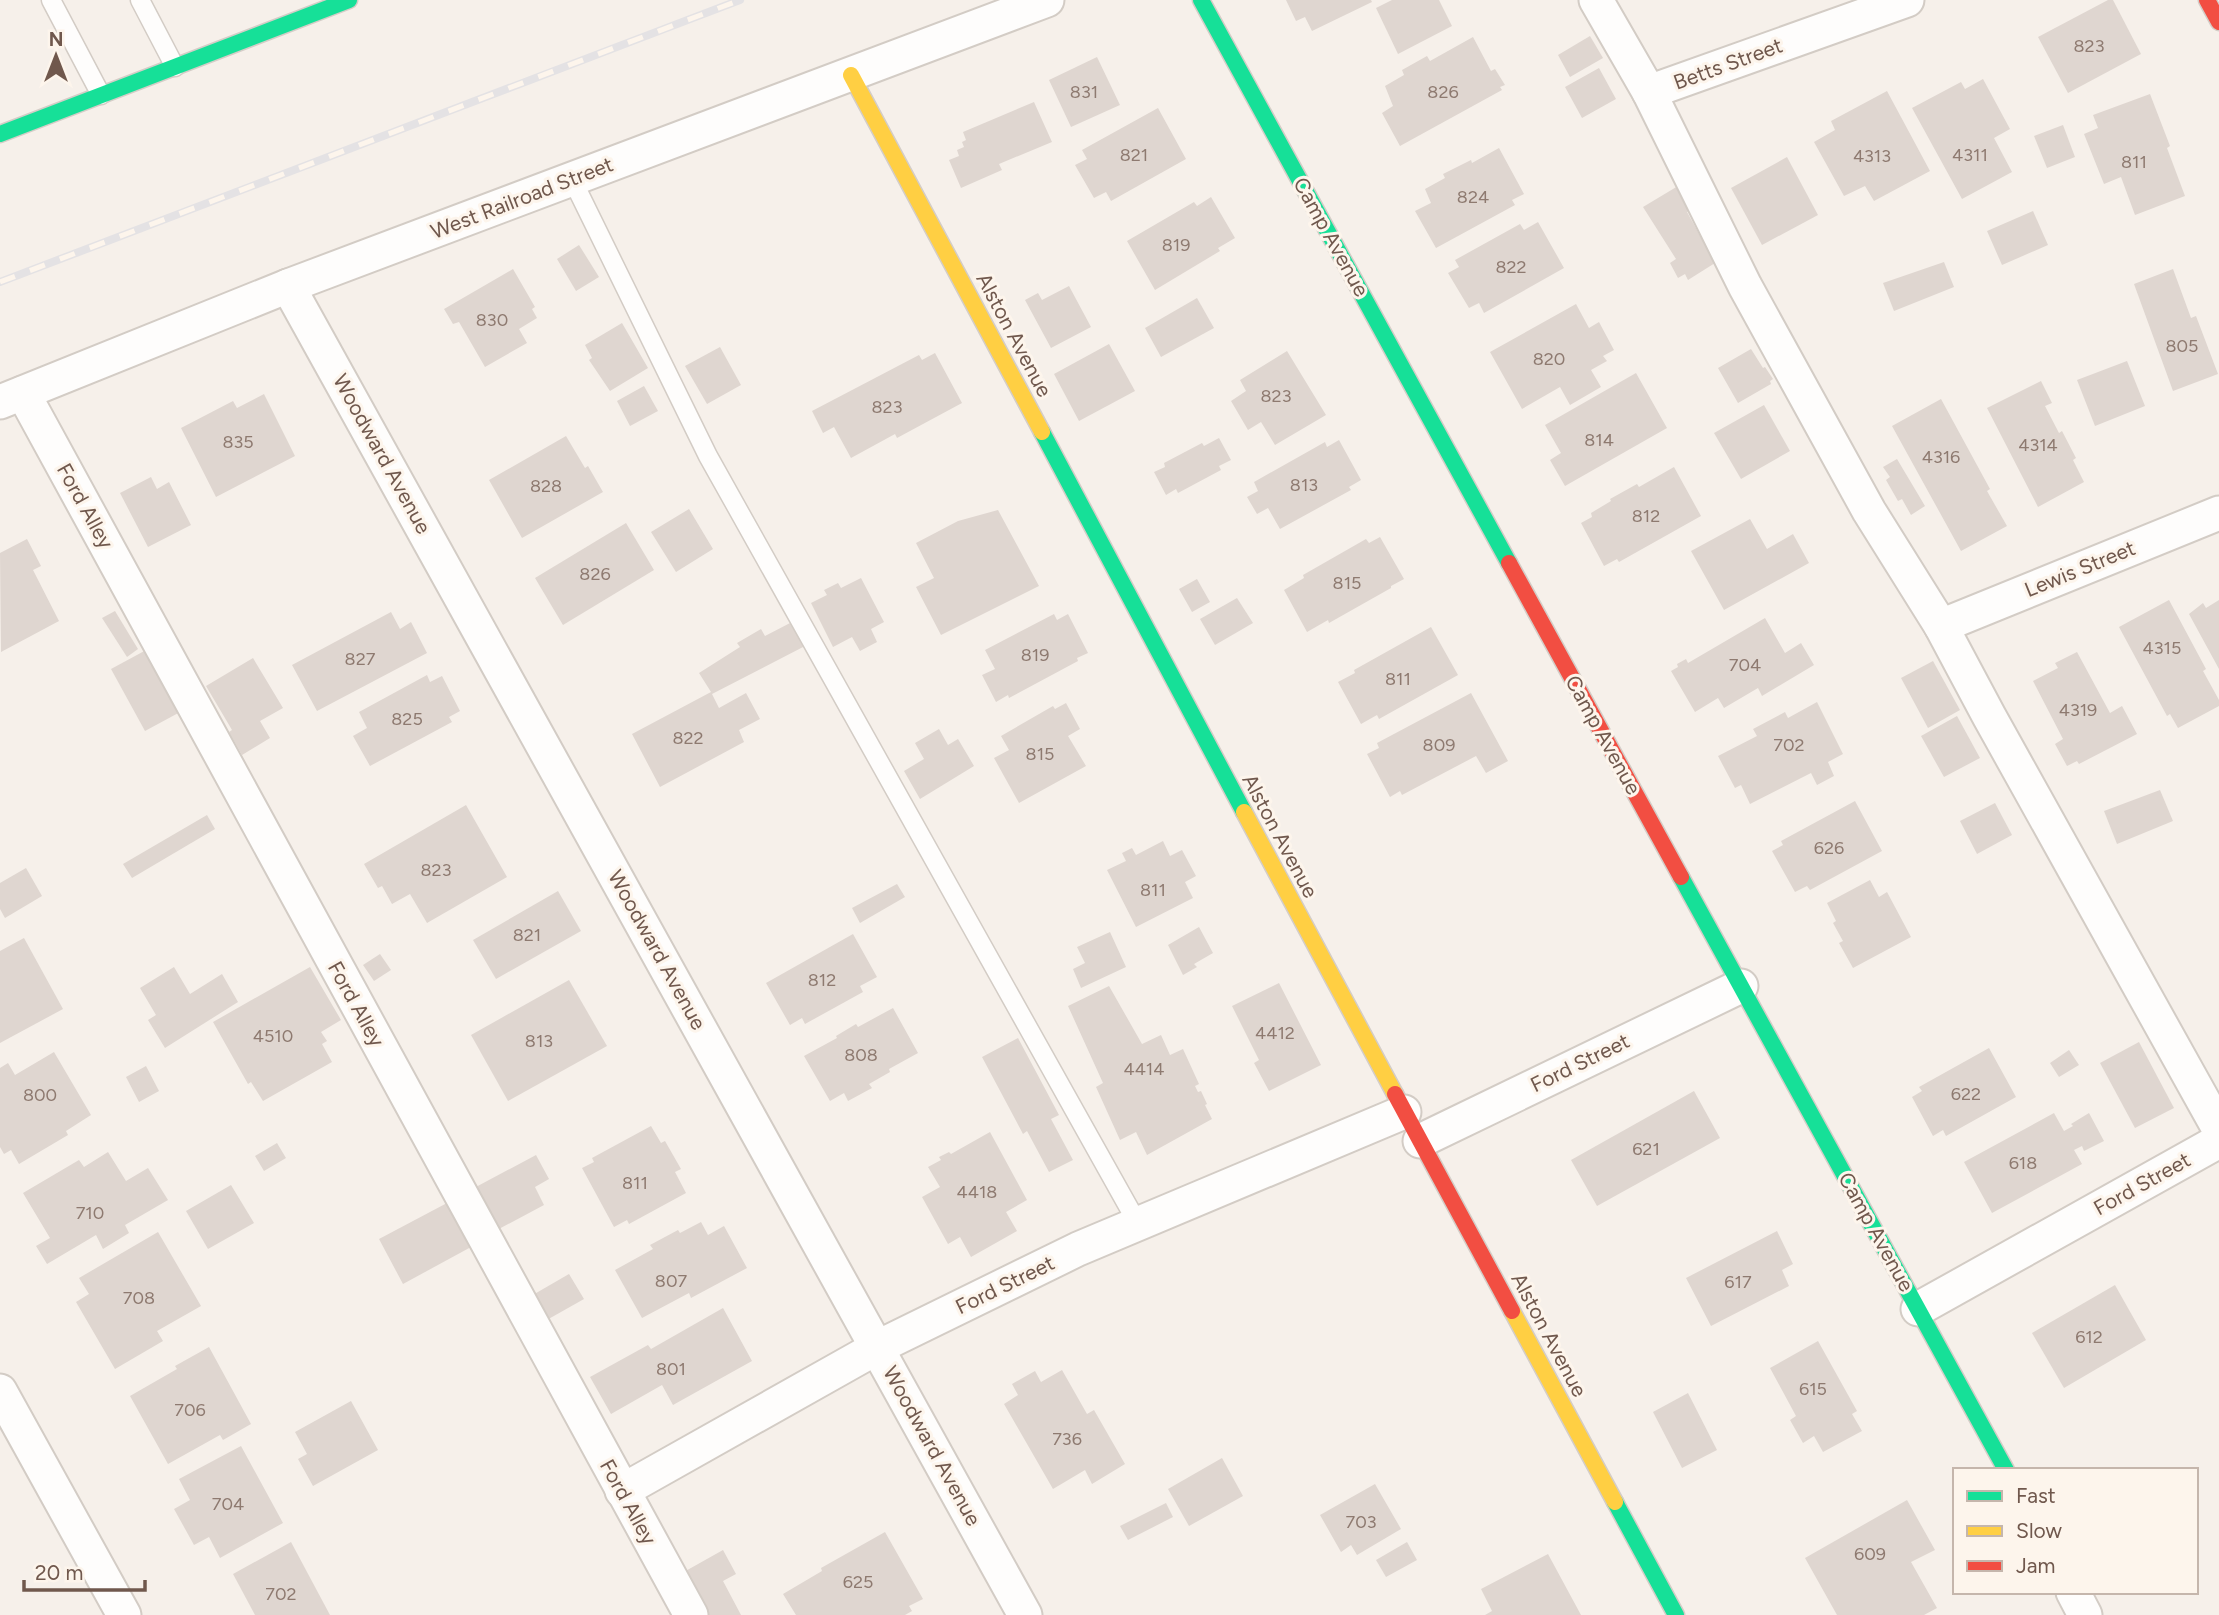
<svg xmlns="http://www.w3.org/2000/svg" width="2219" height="1615" font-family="Figtree,sans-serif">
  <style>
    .building { fill: #dfd6d0 }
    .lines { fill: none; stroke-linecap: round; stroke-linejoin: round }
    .lane-casing { stroke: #d3ccc5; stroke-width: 21 }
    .street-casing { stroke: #d3ccc5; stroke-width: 37 }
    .fast-casing { stroke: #d4cdc7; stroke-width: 19 }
    .slow-casing { stroke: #d4cdc7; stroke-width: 19 }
    .jam-casing { stroke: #d4cdc7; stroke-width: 19 }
    .lane { stroke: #fefdfc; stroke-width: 18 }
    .street { stroke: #fefdfc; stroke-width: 33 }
    .fast { stroke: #16e098; stroke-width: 16 }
    .slow { stroke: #ffcf43; stroke-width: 16 }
    .jam { stroke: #f24e42; stroke-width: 16 }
    .rail-casing { stroke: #e4e2e4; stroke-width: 8 }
    .rail { stroke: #fdf5ec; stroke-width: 5; stroke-dasharray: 16; stroke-linecap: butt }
    .labels { text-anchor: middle; stroke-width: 6; stroke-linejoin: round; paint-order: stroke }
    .number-label { font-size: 18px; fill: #8e7a70 }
    .street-label { font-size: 21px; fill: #70584d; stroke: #fdf5ec }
  </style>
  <rect width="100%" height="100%" fill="#f6f0ea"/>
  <g class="building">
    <path d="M1286 0H1371L1372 2 1312 31 1305 17 1296 21Z"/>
    <path d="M1392 0H1439L1452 26 1398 54 1376 8Z"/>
    <path d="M2108 0H2113L2141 54 2068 93 2038 37Z"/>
    <path d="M1590 36 1603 58 1570 77 1558 55Z"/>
    <path d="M1473 37 1491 71 1495 69 1505 85 1500 87 1502 90 1400 146 1382 113 1393 106 1385 86 1404 75 1402 70 1427 56 1430 61Z"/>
    <path d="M1097 57 1120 105 1071 127 1049 80Z"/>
    <path d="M1599 68 1616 99 1582 118 1565 87Z"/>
    <path d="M1983 79 2010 129 1994 138 2012 172 1962 199 1912 108 1961 82 1965 89Z"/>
    <path d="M1887 91 1930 171 1874 201 1865 186 1844 196 1814 142 1835 130 1831 121Z"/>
    <path d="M2150 94 2170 146 2167 148 2185 196 2135 215 2121 177 2104 184 2084 134 2098 128 2093 115Z"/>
    <path d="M1034 102 1052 142 999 164 1002 170 961 188 949 160 959 156 957 150 964 147 962 142 966 140 963 132Z"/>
    <path d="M1158 108 1186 159 1111 201 1106 192 1094 198 1075 165 1087 159 1082 150Z"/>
    <path d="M2063 125 2075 157 2047 168 2034 136Z"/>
    <path d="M1499 148 1524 194 1512 200 1515 205 1436 248 1415 211 1431 203 1425 189 1445 178 1443 174 1471 160 1472 163Z"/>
    <path d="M1787 157 1818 215 1762 245 1731 188Z"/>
    <path d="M1678 186 1692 209 1687 212 1715 263 1688 280 1685 274 1678 278 1670 263 1676 259 1643 207Z"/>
    <path d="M1211 197 1235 238 1218 248 1220 251 1155 290 1127 241 1194 202 1197 206Z"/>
    <path d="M2033 211 2048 245 2002 265 1987 231Z"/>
    <path d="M1538 222 1564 268 1484 313 1479 303 1469 308 1448 273 1459 267 1455 260 1520 224 1524 230Z"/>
    <path d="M579 245 599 277 576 291 557 259Z"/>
    <path d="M1944 262 1954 287 1894 311 1883 283Z"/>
    <path d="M513 269 535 307 532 309 537 318 519 329 527 343 485 367 459 322 453 324 444 309Z"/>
    <path d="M2173 269 2191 318 2196 316 2218 374 2173 391 2134 284Z"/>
    <path d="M1069 286 1091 327 1051 348 1025 300 1038 293 1042 300Z"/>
    <path d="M1197 298 1214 328 1161 357 1145 328Z"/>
    <path d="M1576 304 1589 328 1599 322 1614 350 1603 356 1607 361 1591 370 1601 387 1570 405 1560 387 1522 409 1490 352Z"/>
    <path d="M622 323 648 368 610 391 589 360 592 358 585 345Z"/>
    <path d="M1109 344 1135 391 1079 421 1054 374Z"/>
    <path d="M720 347 741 385 707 404 685 366Z"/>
    <path d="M1751 349 1763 368 1765 367 1773 379 1770 381 1771 384 1738 403 1718 368Z"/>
    <path d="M1287 351 1326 415 1275 445 1261 422 1248 430 1231 401 1246 391 1240 380Z"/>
    <path d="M935 353 962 403 897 438 895 434 851 458 834 427 823 433 812 411 919 355 922 360Z"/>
    <path d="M2127 361 2145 406 2095 426 2077 380Z"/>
    <path d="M1636 373 1667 428 1565 486 1550 460 1561 453 1545 425Z"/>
    <path d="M2041 381 2052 403 2045 406 2059 433 2062 431 2076 458 2073 460 2084 482 2038 507 1987 408Z"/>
    <path d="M644 386 658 411 630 426 617 401Z"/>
    <path d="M264 394 295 456 216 497 181 428 233 401 237 408Z"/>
    <path d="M1941 399 1990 489 1987 491 2007 526 1961 551 1892 426Z"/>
    <path d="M1764 405 1790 451 1741 479 1714 433Z"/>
    <path d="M566 436 585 468 588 466 603 492 522 538 489 480Z"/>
    <path d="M1219 438 1231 460 1219 466 1221 470 1178 493 1176 489 1166 495 1154 472 1165 467 1164 463 1202 443 1204 446Z"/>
    <path d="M1339 440 1361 480 1349 487 1351 490 1280 529 1268 508 1257 514 1247 497 1258 491 1254 482 1325 442 1327 447Z"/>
    <path d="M1897 459 1925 506 1911 515 1902 499 1898 501 1886 480 1890 477 1883 467Z"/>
    <path d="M1674 467 1701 516 1619 562 1617 559 1604 566 1581 523 1592 517 1591 513 1611 501 1610 499 1637 484 1639 487Z"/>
    <path d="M151 477 157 489 169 482 191 525 148 547 120 493Z"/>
    <path d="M689 509 713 549 676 572 651 532Z"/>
    <path d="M998 510 1039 586 941 635 916 587 934 578 916 543 958 521Z"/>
    <path d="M1750 519 1767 549 1793 534 1809 563 1724 610 1691 551Z"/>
    <path d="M626 523 654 570 563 625 535 578Z"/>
    <path d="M1380 537 1404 579 1391 586V588L1329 623 1328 620 1307 632 1284 590 1304 578 1303 575 1366 539 1369 543Z"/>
    <path d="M27 539 41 566 33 570 59 621 1 652 0 553Z"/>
    <path d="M861 578 884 622 871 629 877 642 860 651 852 637 833 647 811 603 827 595 824 590 838 583 841 588Z"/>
    <path d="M1197 579 1210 602 1192 612 1179 589Z"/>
    <path d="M1237 598 1253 623 1215 645 1200 619Z"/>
    <path d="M2169 600 2206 669 2203 671 2219 700V706L2178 728 2170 714 2167 716 2119 627Z"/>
    <path d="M2219 600V669L2189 614 2203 603 2206 608Z"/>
    <path d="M115 611 138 649 127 657 102 618Z"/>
    <path d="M391 612 400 629 411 622 427 653 317 711 292 665Z"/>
    <path d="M1054 614 1057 620 1068 614 1088 653 1077 658 1078 661 1009 698 1008 695 996 702 982 675 995 669 985 650Z"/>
    <path d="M1765 618 1785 653 1801 643 1814 665 1762 696 1758 688 1724 708 1718 698 1695 712 1671 671 1678 667 1677 664 1686 659 1688 663Z"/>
    <path d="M792 622 805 646 712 694 719 708 746 693 760 719 739 730 744 742 660 787 632 734 711 692 699 673 740 647 737 643 761 629 765 636Z"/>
    <path d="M1431 627 1458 675 1379 719 1377 715 1361 724 1338 682 1355 673 1354 670Z"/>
    <path d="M148 649 182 711 145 731 111 669Z"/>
    <path d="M2077 652 2110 713 2122 706 2137 734 2079 764 2077 761 2067 766 2055 744 2063 739 2033 681 2058 668 2055 663Z"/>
    <path d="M253 658 283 708 260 721 270 738 242 755 229 732 232 730 206 686Z"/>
    <path d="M1933 661 1960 710 1928 728 1901 678Z"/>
    <path d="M427 675 430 682 442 676 460 711 449 717 452 722 370 766 353 736 367 728 359 712Z"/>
    <path d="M1471 693 1508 761 1486 773 1476 756 1402 795 1400 791 1390 797 1367 754 1379 748 1377 743Z"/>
    <path d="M1817 702 1843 754 1828 762 1834 776 1817 785 1811 773 1750 804 1741 785 1735 788 1718 756 1757 736 1753 729 1785 712 1788 718Z"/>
    <path d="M1066 703 1080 729 1068 736 1086 766 1019 803 994 758 1009 750 1001 736 1053 706 1055 709Z"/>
    <path d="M1957 716 1980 758 1944 777 1921 736Z"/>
    <path d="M939 729 948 745 958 739 974 766 920 799 904 771 924 759 915 743Z"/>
    <path d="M2160 790 2173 821 2117 844 2104 811Z"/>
    <path d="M1855 801 1882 851 1810 890 1807 886 1795 892 1772 851 1783 845 1781 841Z"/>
    <path d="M1995 803 2012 835 1977 854 1960 821Z"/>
    <path d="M466 805 507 877 427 923 410 894 392 904 382 886 378 888 364 864Z"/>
    <path d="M207 815 215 829 132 878 123 864Z"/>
    <path d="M1163 841 1170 856 1182 850 1196 876 1185 882 1193 898 1136 927 1107 870 1126 861 1122 853 1132 848 1136 855Z"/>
    <path d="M26 868 42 896 5 918 0 909V883Z"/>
    <path d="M1870 880 1879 897 1887 892 1911 937 1853 968 1839 943 1843 941 1833 923 1836 921 1827 903Z"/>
    <path d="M897 884 905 897 860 923 852 908Z"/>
    <path d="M558 891 581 931 496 979 473 940Z"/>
    <path d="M1199 927 1213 953 1194 964 1197 967 1183 975 1168 945Z"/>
    <path d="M1110 932 1126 967 1081 988 1073 969 1085 963 1077 947Z"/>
    <path d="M853 934 877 977 860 986 863 992 805 1024 802 1018 790 1025 766 983Z"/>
    <path d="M24 938 63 1009 0 1043V951Z"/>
    <path d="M380 954 391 970 374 981 363 965Z"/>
    <path d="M174 967 190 994 222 974 238 1002 165 1048 148 1020 156 1015 140 988Z"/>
    <path d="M310 967 341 1020 321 1032 327 1041 322 1044 332 1062 263 1101 251 1082 248 1084 213 1022Z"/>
    <path d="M569 980 607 1046 508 1101 471 1035Z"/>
    <path d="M1279 983 1321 1065 1269 1091 1254 1063 1259 1060 1232 1006Z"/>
    <path d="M1109 986 1142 1044 1161 1035 1170 1055 1183 1049 1199 1084 1195 1086 1198 1092 1201 1091 1207 1104 1205 1105 1212 1119 1147 1155 1136 1132 1120 1140 1096 1087 1103 1083 1068 1006Z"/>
    <path d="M893 1008 918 1053 889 1069 890 1072 869 1084 872 1088 848 1101 844 1093 830 1101 804 1056 837 1038 836 1036 856 1024 858 1027Z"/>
    <path d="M1018 1038 1059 1115 1051 1119 1073 1160 1049 1172 1027 1131 1023 1134 982 1057Z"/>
    <path d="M2139 1042 2174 1108 2135 1128 2100 1063Z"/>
    <path d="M1989 1048 2016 1097 1946 1136 1943 1130 1933 1136 1912 1097 1922 1091 1919 1087Z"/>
    <path d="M2069 1050 2079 1065 2059 1077 2050 1063Z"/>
    <path d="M54 1052 91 1115 66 1131 68 1135 19 1164 11 1150 4 1154 0 1147V1068L8 1063 15 1075Z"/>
    <path d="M146 1066 159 1091 139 1102 126 1077Z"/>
    <path d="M1694 1091 1720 1138 1597 1206 1571 1160Z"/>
    <path d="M2054 1113 2064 1131 2073 1126 2071 1124 2089 1113 2104 1141 2084 1151 2082 1146 2074 1150 2082 1164 1992 1213 1964 1162Z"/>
    <path d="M651 1126 661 1143 665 1141 681 1169 675 1172 686 1193 629 1224 627 1220 614 1227 582 1168 594 1162 592 1158Z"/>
    <path d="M990 1132 1027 1200 1006 1212 1017 1231 971 1257 960 1237 948 1244 922 1197 940 1187 928 1167 941 1160 939 1157 949 1152 951 1154Z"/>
    <path d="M277 1143 286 1158 264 1171 255 1156Z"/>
    <path d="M108 1152 126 1181 148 1168 168 1200 125 1225 129 1233 103 1249 96 1235 47 1264 36 1246 50 1238 23 1193 79 1160 84 1167Z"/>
    <path d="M536 1155 549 1179 535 1187 544 1205 497 1230 474 1188Z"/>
    <path d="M231 1185 254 1223 208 1249 186 1211Z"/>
    <path d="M447 1203 471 1247 403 1284 379 1239Z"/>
    <path d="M701 1222 708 1235 724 1226 747 1268 691 1298 689 1293 642 1318 615 1270 653 1249 650 1245 678 1230 680 1233Z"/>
    <path d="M1777 1231 1793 1264 1782 1270 1789 1286 1711 1326 1686 1278Z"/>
    <path d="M158 1232 201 1306 157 1331 163 1341 115 1369 76 1302 89 1294 79 1278Z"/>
    <path d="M569 1274 584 1299 545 1321 531 1296Z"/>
    <path d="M2115 1285 2146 1340 2064 1388 2032 1333Z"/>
    <path d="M723 1308 752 1361 673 1405 662 1385 611 1414 590 1377 648 1345 651 1349Z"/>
    <path d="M1818 1341 1857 1411 1852 1414 1862 1431 1823 1452 1814 1436 1803 1443 1790 1420 1796 1416 1770 1368Z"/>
    <path d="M209 1347 251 1424 223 1440 220 1435 168 1464 130 1396 177 1369 175 1366Z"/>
    <path d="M1062 1370 1087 1414 1094 1410 1125 1464 1092 1484 1085 1470 1053 1489 1004 1404 1018 1395 1012 1384 1035 1371 1041 1382Z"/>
    <path d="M1688 1393 1717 1450 1682 1468 1653 1412Z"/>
    <path d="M351 1401 378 1450 313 1486 298 1459 307 1454 295 1432Z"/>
    <path d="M241 1446 283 1523 220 1558 209 1537 194 1545 174 1509 190 1500 179 1479Z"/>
    <path d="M1222 1458 1243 1496 1189 1526 1168 1489Z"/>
    <path d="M1375 1484 1401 1529 1357 1555 1351 1545 1341 1552 1320 1515Z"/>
    <path d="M1907 1500 1935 1550 1911 1562 1937 1608 1924 1615H1837L1805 1558Z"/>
    <path d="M1166 1503 1173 1517 1128 1540 1120 1526Z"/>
    <path d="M885 1532 923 1599 909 1606 912 1611 905 1615H796L783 1594 822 1571 821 1568Z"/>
    <path d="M291 1542 330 1615H255L233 1574Z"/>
    <path d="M1407 1542 1417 1560 1386 1577 1376 1560Z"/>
    <path d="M723 1550 736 1574 723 1581 741 1615H700L682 1573Z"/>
    <path d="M1548 1554 1581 1615H1485L1492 1611 1481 1589Z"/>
  </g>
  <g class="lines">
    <g class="lane-casing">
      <g id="lane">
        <path d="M51 0 101 95"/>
        <path d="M140 0 175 67"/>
        <path d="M572 179 708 456 1138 1224"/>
      </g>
    </g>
    <g class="street-casing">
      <g id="street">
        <path d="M1596 0 1649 92 1907 0"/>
        <path d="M1649 92 1745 286 1869 511 1941 626 1989 716 2219 1129"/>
        <path d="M288 286 1025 1615"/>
        <path d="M23 393 691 1615"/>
        <path d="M0 402 288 286 1047 0"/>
        <path d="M1941 626 2219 513"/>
        <path d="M1420 1141 1741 986"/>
        <path d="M1918 1309 2219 1141"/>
        <path d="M0 1391 124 1615"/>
        <path d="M622 1491 878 1347 1078 1249 1404 1112"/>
        <path d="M2073 1592 2085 1615"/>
      </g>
    </g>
    <g class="fast-casing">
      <g id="fast">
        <path d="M1201 0 1509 563"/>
        <path d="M0 134 349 0"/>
        <path d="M1042 432 1244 812"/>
        <path d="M1681 877 2006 1470"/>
        <path d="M1615 1502 1676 1615"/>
      </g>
    </g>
    <g class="slow-casing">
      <g id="slow">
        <path d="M851 75 1042 432"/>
        <path d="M1244 812 1395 1094"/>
        <path d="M1512 1311 1615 1502"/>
      </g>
    </g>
    <g class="jam-casing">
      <g id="jam">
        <path d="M2207 0 2219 22"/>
        <path d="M1509 563 1681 877"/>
        <path d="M1395 1094 1512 1311"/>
      </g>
    </g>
    <use href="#lane" class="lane"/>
    <use href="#street" class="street"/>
    <use href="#fast" class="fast"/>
    <use href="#slow" class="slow"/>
    <use href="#jam" class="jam"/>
    <g class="rail-casing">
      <path id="rail" d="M0 282 740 0"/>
    </g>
    <use href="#rail" class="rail"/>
  </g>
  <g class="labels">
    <g class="number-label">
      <text x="2089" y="52">823</text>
      <text x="1084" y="98">831</text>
      <text x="1443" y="98">826</text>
      <text x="1134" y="161">821</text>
      <text x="1970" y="161">4311</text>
      <text x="1872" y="162">4313</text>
      <text x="2134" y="168">811</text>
      <text x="1473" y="203">824</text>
      <text x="1176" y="251">819</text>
      <text x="1511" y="273">822</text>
      <text x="492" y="326">830</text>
      <text x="2182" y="352">805</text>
      <text x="1549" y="365">820</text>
      <text x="1276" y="402">823</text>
      <text x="887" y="413">823</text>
      <text x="1599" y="446">814</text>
      <text x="238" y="448">835</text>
      <text x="2038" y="451">4314</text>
      <text x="1941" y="463">4316</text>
      <text x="1304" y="491">813</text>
      <text x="546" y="492">828</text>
      <text x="1646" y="522">812</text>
      <text x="595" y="580">826</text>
      <text x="1347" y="589">815</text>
      <text x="2162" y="654">4315</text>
      <text x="1035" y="661">819</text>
      <text x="360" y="665">827</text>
      <text x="1745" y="671">704</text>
      <text x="1398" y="685">811</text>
      <text x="2078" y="716">4319</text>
      <text x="407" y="725">825</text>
      <text x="688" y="744">822</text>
      <text x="1439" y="751">809</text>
      <text x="1789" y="751">702</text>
      <text x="1040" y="760">815</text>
      <text x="1829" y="854">626</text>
      <text x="436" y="876">823</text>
      <text x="1153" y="896">811</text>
      <text x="527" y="941">821</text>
      <text x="822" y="986">812</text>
      <text x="1275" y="1039">4412</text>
      <text x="273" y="1042">4510</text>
      <text x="539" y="1047">813</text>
      <text x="861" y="1061">808</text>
      <text x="1144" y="1075">4414</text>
      <text x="1966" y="1100">622</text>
      <text x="40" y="1101">800</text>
      <text x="1646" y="1155">621</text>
      <text x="2023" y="1169">618</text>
      <text x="635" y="1189">811</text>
      <text x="977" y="1198">4418</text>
      <text x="90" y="1219">710</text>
      <text x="671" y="1287">807</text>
      <text x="1738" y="1288">617</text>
      <text x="139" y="1304">708</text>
      <text x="2089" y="1343">612</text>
      <text x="671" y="1375">801</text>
      <text x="1813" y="1395">615</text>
      <text x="190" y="1416">706</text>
      <text x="1067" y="1445">736</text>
      <text x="228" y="1510">704</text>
      <text x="1361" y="1528">703</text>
      <text x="1870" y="1560">609</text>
      <text x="858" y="1588">625</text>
      <text x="281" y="1600">702</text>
    </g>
    <g class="street-label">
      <text transform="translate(1728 64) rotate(-20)" y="7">Betts Street</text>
      <text transform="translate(522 198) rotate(-21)" y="7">West Railroad Street</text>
      <text transform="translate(1331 237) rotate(61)" y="7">Camp Avenue</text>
      <text transform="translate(1014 335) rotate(62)" y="7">Alston Avenue</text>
      <text transform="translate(382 454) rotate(61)" y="7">Woodward Avenue</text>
      <text transform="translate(85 506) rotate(61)" y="7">Ford Alley</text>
      <text transform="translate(2080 569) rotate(-22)" y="7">Lewis Street</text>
      <text transform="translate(1603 735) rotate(61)" y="7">Camp Avenue</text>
      <text transform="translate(1280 836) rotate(62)" y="7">Alston Avenue</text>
      <text transform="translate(657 950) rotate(61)" y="7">Woodward Avenue</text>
      <text transform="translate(356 1004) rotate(61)" y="7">Ford Alley</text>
      <text transform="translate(1580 1063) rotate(-26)" y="7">Ford Street</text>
      <text transform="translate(2142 1184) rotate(-29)" y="7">Ford Street</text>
      <text transform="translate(1876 1232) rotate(61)" y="7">Camp Avenue</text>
      <text transform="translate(1005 1285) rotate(-26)" y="7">Ford Street</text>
      <text transform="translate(1549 1335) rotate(62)" y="7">Alston Avenue</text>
      <text transform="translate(932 1446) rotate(61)" y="7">Woodward Avenue</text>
      <text transform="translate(628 1502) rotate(61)" y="7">Ford Alley</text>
    </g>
  </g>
  <rect x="1953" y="1468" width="245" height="126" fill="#fdf5ec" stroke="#c5b6ac" stroke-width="2"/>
  <rect x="1967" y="1491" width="35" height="10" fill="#16e098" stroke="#c5b6ac" stroke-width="2"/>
  <text x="2016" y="1503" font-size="21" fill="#70584d">Fast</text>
  <rect x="1967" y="1526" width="35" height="10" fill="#ffcf43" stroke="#c5b6ac" stroke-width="2"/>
  <text x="2016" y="1538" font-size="21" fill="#70584d">Slow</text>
  <rect x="1967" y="1561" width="35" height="10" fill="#f24e42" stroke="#c5b6ac" stroke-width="2"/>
  <text x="2016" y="1573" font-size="21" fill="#70584d">Jam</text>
  <g transform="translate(56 56)" stroke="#fdf5ec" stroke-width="5" paint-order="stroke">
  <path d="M0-5L12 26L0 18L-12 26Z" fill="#70584d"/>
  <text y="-10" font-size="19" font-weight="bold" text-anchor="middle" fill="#70584d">N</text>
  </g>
  <path d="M24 1580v10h121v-10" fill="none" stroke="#70584d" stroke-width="3.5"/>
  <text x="35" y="1580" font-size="21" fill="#70584d" stroke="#fdf5ec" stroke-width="5" paint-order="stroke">20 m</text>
</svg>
